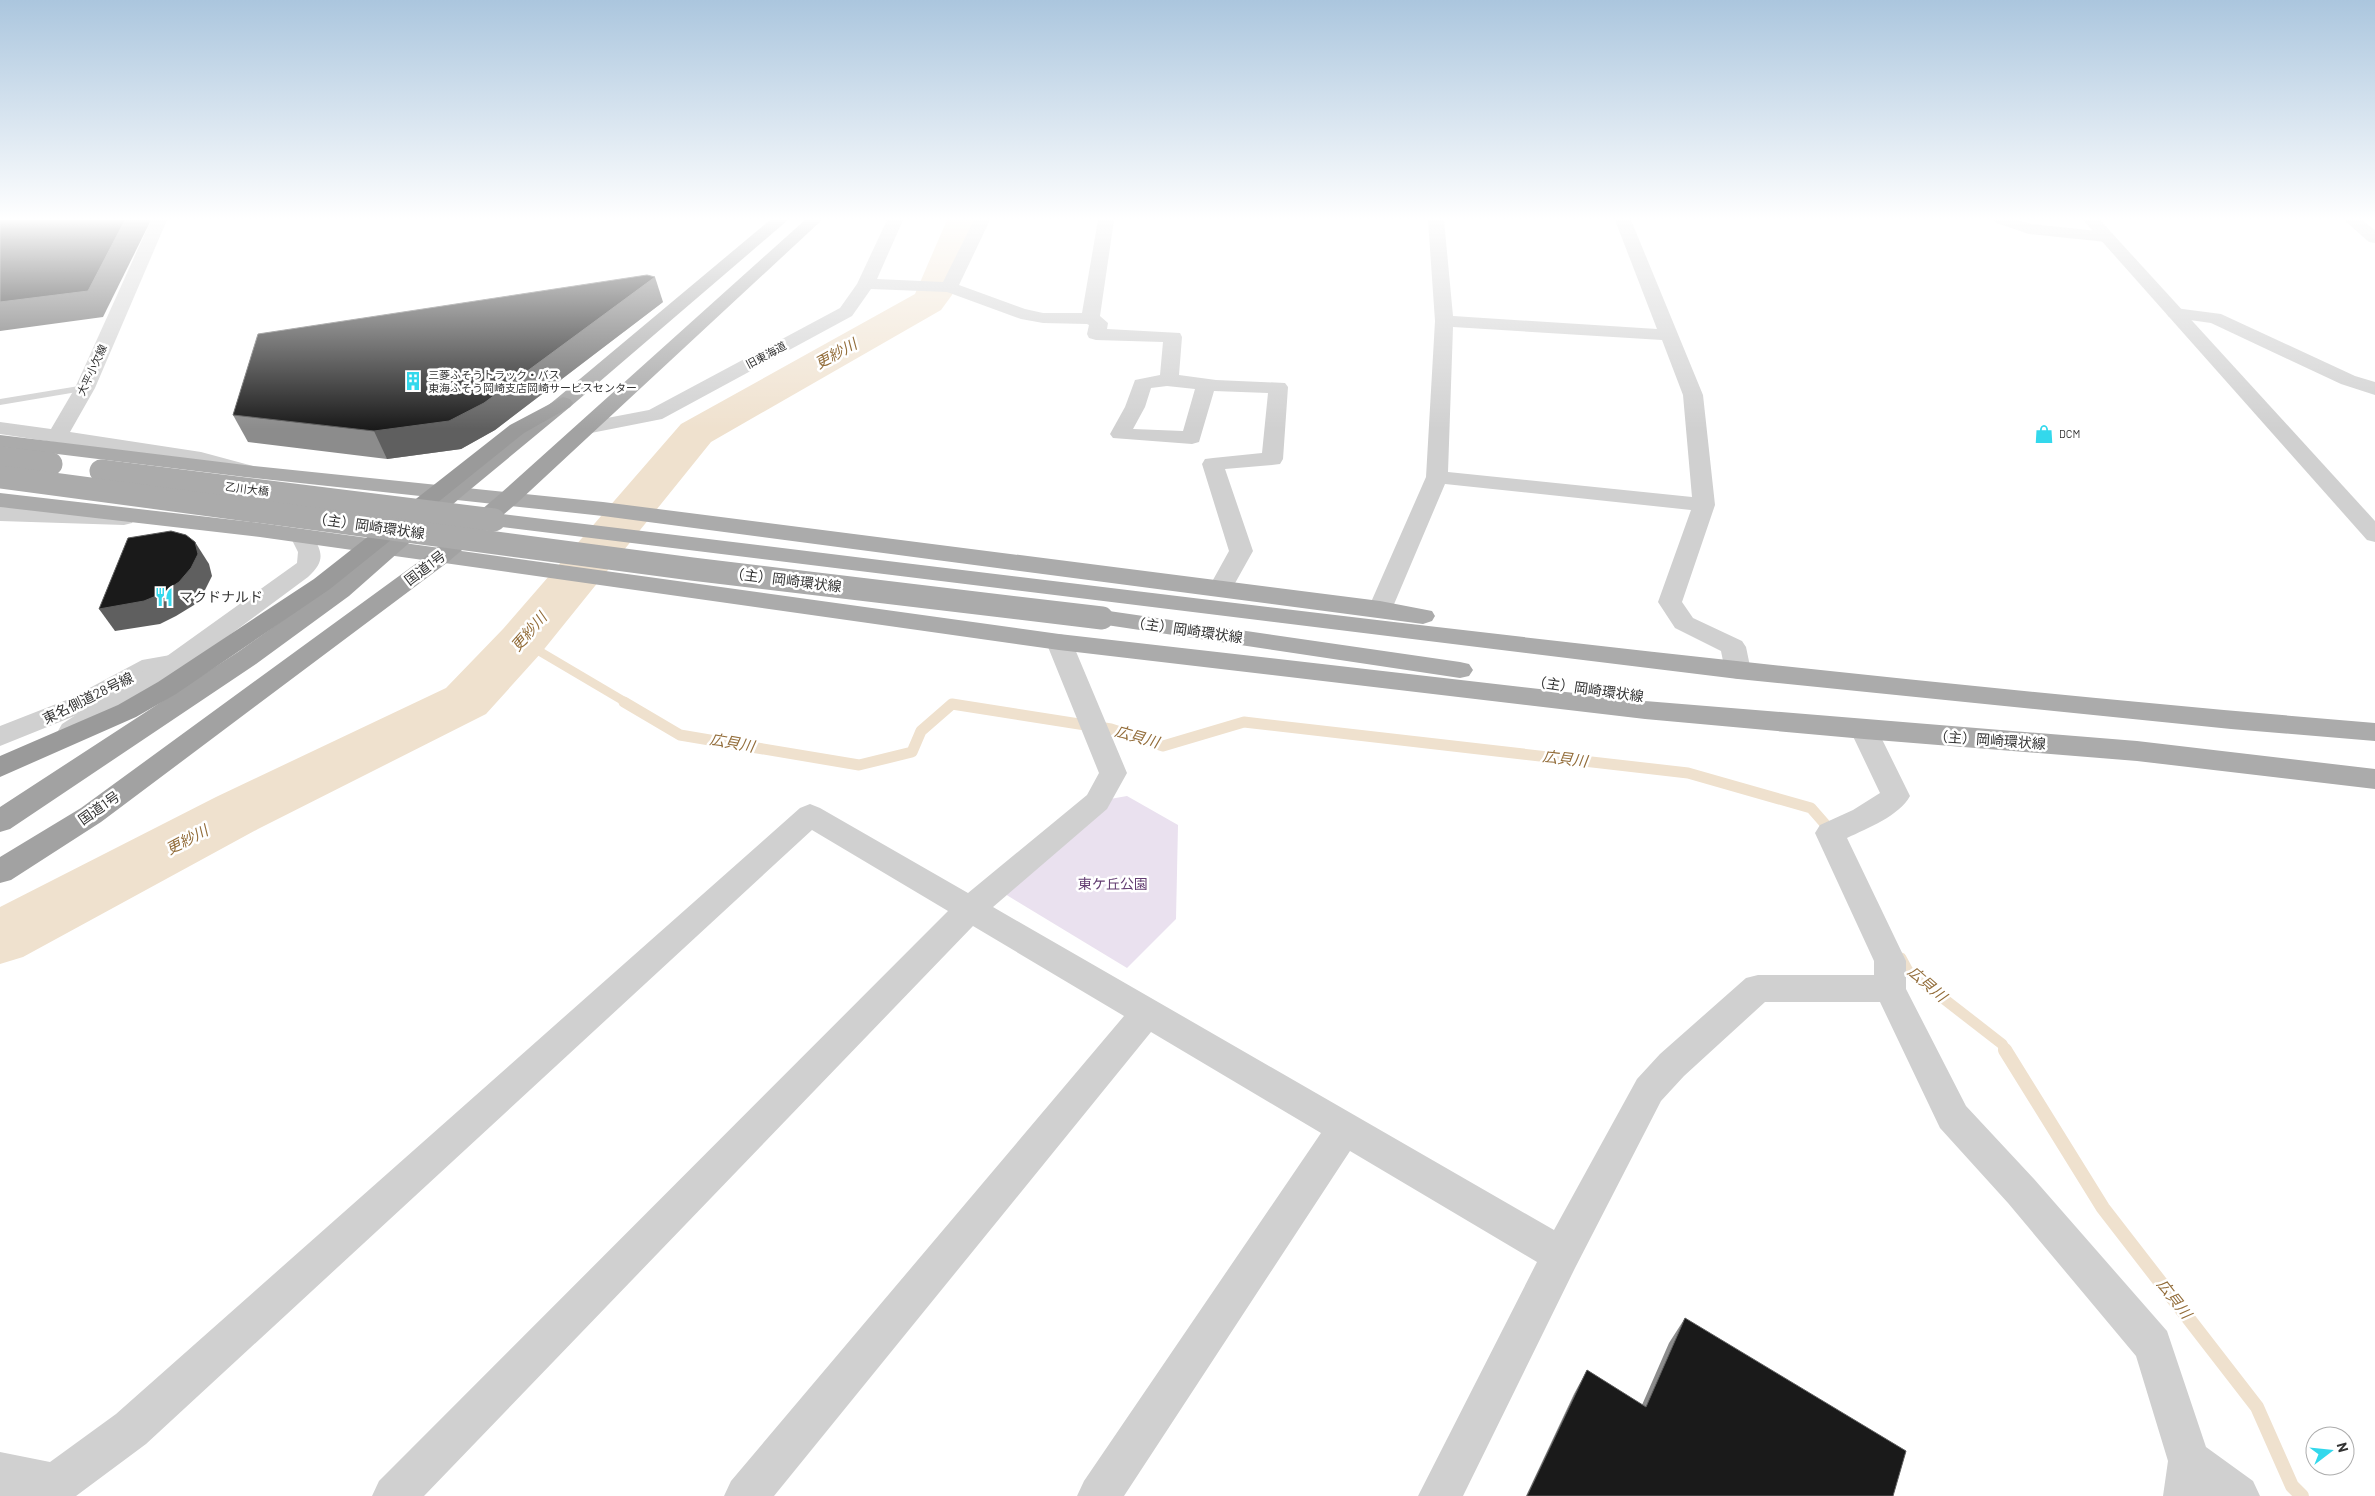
<svg xmlns="http://www.w3.org/2000/svg" width="2375" height="1496" font-family="Barlow,'Noto Sans JP',sans-serif">
  <style>
    .green { fill: #eae1ef }
    .lines { fill: none; stroke-linecap: round; stroke-linejoin: round }
    .stream-far2 { stroke: #efe1ce; stroke-width: 9 }
    .stream-far1 { stroke: #efe1ce; stroke-width: 11 }
    .stream { stroke: #efe1ce; stroke-width: 14 }
    .river { fill: #efe1ce; fill-rule: evenodd }
    .service { fill: #d0d0d0; fill-rule: evenodd }
    .minor { fill: #d0d0d0; fill-rule: evenodd }
    .tertiary { fill: #d0d0d0; fill-rule: evenodd }
    .primary { fill: #ababab; fill-rule: evenodd }
    .trunk { fill: #a2a2a2; fill-rule: evenodd }
    .motorway { fill: #9a9a9a; fill-rule: evenodd }
    .primary-bridge { stroke: #ababab; stroke-width: 23 }
    .wall { fill: #8c8c8c }
    .shaded-wall { fill: #5f5f5f }
    .building { fill: #1a1a1a; stroke: #5f5f5f }
    .labels { text-anchor: middle; stroke-width: 5; stroke-linejoin: round; paint-order: stroke }
    .far-street-label { font-size: 11px; fill: #333; stroke: #fff }
    .far-poi-label { font-size: 11px; fill: #333; stroke: #fff; text-anchor: start }
    .street-label { font-size: 14px; fill: #333; stroke: #fff }
    .poi-label { font-size: 14px; fill: #333; stroke: #fff; text-anchor: start }
    .park-label { font-size: 14px; fill: #633d72; stroke: #fff }
    .water-label { font-size: 15px; font-style: italic; fill: #936d3a; stroke: #fff }
  </style>
  <rect width="100%" height="100%" fill="#fff"/>
  <path class="green" d="M1127 796 1178 825 1176 919 1127 968 1005 894 1110 799Z"/>
  <g class="lines">
    <path class="stream-far2" d="M522 641 627 703"/>
    <g class="stream-far1">
      <path d="M624 702 680 735 859 765 912 752 921 731 952 704 1111 729 1163 746 1244 722 1688 773 1811 808 1832 832"/>
      <path d="M1901 958 1908 971 2002 1044 2006 1051"/>
    </g>
    <path class="stream" d="M2005 1050 2103 1208 2257 1407 2292 1486 2302 1496"/>
    <path class="river" d="M947 220H981L952 295 941 310 711 442 541 653 486 714 258 829 23 957 0 964V907L216 797 446 688 503 629 681 424 915 294Z"/>
    <path class="service" d="M85 385 89 386V390L0 405V399Z"/>
    <g class="minor">
      <path d="M151 220H167L95 388 70 432 201 452 253 466 256 471 253 476 245 477 199 464 0 434V422L51 429 75 388Z"/>
      <path d="M887 220H903L877 279 943 282 974 220H990L959 285 1025 309 1043 313H1082L1098 220H1114L1100 316 1108 323 1107 329 1180 333 1182 337 1179 375 1216 380 1285 383 1288 387 1283 459 1280 464 1272 465 1225 469 1253 551 1229 594 1220 596 1211 594 1208 589 1229 551 1202 464 1205 459 1213 458 1262 453 1268 393 1214 391 1199 442 1192 444 1113 438 1110 434 1125 407 1135 380 1160 375 1163 342 1096 340 1089 338 1087 334 1089 325 1087 324 1043 323 1021 319 947 292 871 289 852 316 662 419 586 434 579 432 576 428 579 424 586 422 649 410 840 308 857 284ZM1167 386 1195 389 1183 431 1133 429 1145 407 1151 388Z"/>
      <path d="M1428 220H1444L1453 316 1657 329 1615 220H1631L1703 395 1715 505 1682 602 1693 618 1742 641 1746 647 1751 671 1747 677 1738 679 1729 677 1725 671 1721 651 1675 628 1658 602 1691 510 1445 484 1392 609 1389 614 1380 617 1371 614 1368 609 1426 477 1435 321ZM1453 327 1662 340 1683 395 1692 497 1448 472Z"/>
      <path d="M1994 220H2018L2031 224 2106 232 2112 233 2114 237 2112 241 2106 242 2029 234 1996 223Z"/>
      <path d="M2344 220H2362L2375 230V243L2369 242Z"/>
      <path d="M2175 308 2221 314 2355 376 2375 382V395L2341 384 2211 323 2169 317 2166 313 2169 309Z"/>
      <path d="M0 507 124 511 132 513 135 518 132 523 124 525 0 521Z"/>
      <path d="M1059 634 1068 636 1072 642 1127 773 1107 809 993 907 1554 1230 1637 1079 1660 1054 1746 978 1758 975H1874V961L1815 833 1820 825 1853 810 1880 793 1850 730 1854 723 1864 721 1874 723 1910 796C1899 816 1868 828 1847 838L1906 961V989L1966 1106 2034 1179 2167 1331 2206 1447 2253 1481 2260 1496H2163L2168 1461 2136 1356 2008 1203 1940 1128 1880 1002H1765L1684 1076 1661 1101 1575 1268 1463 1496H1418L1537 1262 1350 1151 1124 1496H1077L1084 1481 1321 1133 1151 1032 774 1496H724L731 1481 1124 1016 973 926 424 1496H372L379 1481 948 911 812 830 146 1444 76 1496H0V1452L50 1462 116 1414 800 808 810 804 820 808 968 893 1087 795 1099 773 1046 642 1050 636Z"/>
      <path d="M176 654 185 656 189 662 185 668 158 673 87 711 0 746V726L69 699 142 660Z"/>
    </g>
    <g class="tertiary">
      <path d="M2083 220H2100L2375 521V542L2367 540Z"/>
      <path d="M301 529 309 531C322 550 327 560 308 577L185 668 82 738 72 740 62 738 58 731 62 724 167 656 297 563 298 552 290 536 293 531Z"/>
    </g>
    <g class="primary">
      <path d="M0 435 245 465 603 502 1380 601 1432 611 1435 616 1432 621 1423 624 603 516 245 477 0 447Z"/>
      <path d="M0 493 260 523 1059 634 1645 701 2137 741 2375 769V789L2137 761 1864 739 1645 719 1059 650 260 537 0 507Z"/>
      <path d="M494 513C1120 588 1746 671 2375 723V741L2231 729 1738 679 486 525 483 520 486 515Z"/>
      <path d="M1102 610 1460 662 1469 664 1473 670 1469 676 1460 678 1093 623 1090 618 1093 613Z"/>
    </g>
    <g class="trunk">
      <path d="M770 220H788L570 407 460 498 349 596 256 664 10 829 0 832V807L238 652 331 586 444 488 556 399Z"/>
      <path d="M805 220H822L517 503 448 562 101 822 11 880 0 883V857L81 808 432 552 501 493Z"/>
    </g>
    <path class="motorway" d="M563 397 570 399 573 403 570 407 524 433 330 589 176 694 136 717 0 777V756L118 705 158 682 314 579 510 425Z"/>
    <g class="primary-bridge">
      <path d="M0 458 51 464"/>
      <path d="M101 471 494 520"/>
      <path d="M0 477 692 569 1102 618"/>
    </g>
  </g>
  <g class="wall">
    <path d="M663 302 495 430 461 449 387 459 248 442 233 415Z"/>
    <path d="M1685 1318 1893 1496H1526L1574 1394 1587 1370 1642 1405 1669 1343Z"/>
  </g>
  <g class="shaded-wall">
    <path d="M125 220H151L103 317 0 331V302Z"/>
    <path d="M655 277 663 302 495 430 461 449 387 459 374 431Z"/>
    <path d="M195 542 209 564 212 576 205 590 194 605 176 616 160 624 115 631 99 609Z"/>
  </g>
  <g class="building">
    <path d="M0 220H125L88 291 0 302Z"/>
    <path d="M647 275 655 277 484 403 449 421 374 431 233 415 258 334Z"/>
    <path d="M171 531 186 535 195 542 198 554 191 568 179 582 161 594 144 601 99 609 128 538Z"/>
    <path d="M1685 1318 1906 1451 1893 1496H1527L1587 1370 1646 1407Z"/>
  </g>
  <linearGradient id="sky" x2="0" y2="1"><stop stop-color="#abc6de"/><stop offset="0.51" stop-color="#fff"/><stop offset="1" stop-color="#fff" stop-opacity="0"/></linearGradient>
  <rect width="2375" height="429" fill="url(#sky)"/>
  <defs>
    <g id="building-bare" transform="scale(1.5)"><path d="M-4-6H4V6H1V3H-1V6H-4ZM-2.5-4.3h1.7v1.8h-1.7ZM.8-4.3h1.7v1.8H.8ZM-2.5-1h1.7V.8h-1.7ZM.8-1h1.7V.8H.8Z" fill="#33d8ec" stroke="#fff" stroke-width="2.5" paint-order="stroke"/></g>
    <g id="shop-bare" transform="scale(1.5)"><path d="M-5-2.5h2.3a2.7 3.5 0 0 1 5.4 0H5L5.5 6h-11ZM-1.5-2.5h3a1.5 2.3 0 0 0-3 0Z" fill="#33d8ec" stroke="#fff" stroke-width="2.5" paint-order="stroke"/></g>
    <g id="restaurant-bare" transform="scale(1.5)"><path d="M-5-6h1v4h1v-4h1v4h1v-4h1v5L-1.5 .5V6h-2V.5L-5-1ZM5-6V6H3V1.5H1.5Q1.5-4 5-6Z" fill="#33d8ec" stroke="#fff" stroke-width="2.5" paint-order="stroke"/></g>
  </defs>
  <g fill-rule="evenodd">
    <use href="#building-bare" x="413" y="381"/>
    <use href="#shop-bare" x="2044" y="434"/>
    <use href="#restaurant-bare" x="164" y="597"/>
  </g>
  <g class="labels">
    <g class="far-street-label">
      <text transform="translate(766 355) rotate(-28)" y="4">旧東海道</text>
      <text transform="translate(92 370) rotate(-65)" y="4">大平小欠線</text>
      <text transform="translate(247 489) rotate(7)" y="4">乙川大橋</text>
    </g>
    <g class="far-poi-label">
      <text x="428" y="379">三菱ふそうトラック・バス<tspan x="428" dy="13">東海ふそう岡崎支店岡崎サービスセンター</tspan></text>
      <text x="2059" y="438">DCM</text>
    </g>
    <g class="street-label">
      <text transform="translate(369 526) rotate(8)" y="5">（主）岡崎環状線</text>
      <text transform="translate(425 568) rotate(-37)" y="5">国道1号</text>
      <text transform="translate(786 580) rotate(7)" y="5">（主）岡崎環状線</text>
      <text transform="translate(1187 630) rotate(8)" y="5">（主）岡崎環状線</text>
      <text transform="translate(1588 689) rotate(8)" y="5">（主）岡崎環状線</text>
      <text transform="translate(88 698) rotate(-26)" y="5">東名側道28号線</text>
      <text transform="translate(1990 740) rotate(4)" y="5">（主）岡崎環状線</text>
      <text transform="translate(99 808) rotate(-35)" y="5">国道1号</text>
    </g>
    <g class="poi-label">
      <text x="179" y="602">マクドナルド</text>
    </g>
    <g class="park-label">
      <text x="1113" y="889">東ケ丘公園</text>
    </g>
    <g class="water-label">
      <text transform="translate(836 354) rotate(-29)" y="5">更紗川</text>
      <text transform="translate(529 632) rotate(-49)" y="5">更紗川</text>
      <text transform="translate(1137 737) rotate(16)" y="5">広貝川</text>
      <text transform="translate(732 743) rotate(10)" y="5">広貝川</text>
      <text transform="translate(1565 759) rotate(7)" y="5">広貝川</text>
      <text transform="translate(187 840) rotate(-28)" y="5">更紗川</text>
      <text transform="translate(1927 984) rotate(41)" y="5">広貝川</text>
      <text transform="translate(2174 1299) rotate(52)" y="5">広貝川</text>
    </g>
  </g>
  <g transform="translate(2330 1451) rotate(74)"><circle r="24" fill="#ffffff" stroke="#adadad"/>
  <path d="M0-4L9 19L0 12L-9 19Z" fill="#33d8ec"/>
  <text y="-8" font-size="14" font-weight="bold" text-anchor="middle" fill="#333333">N</text>
  </g>
</svg>
